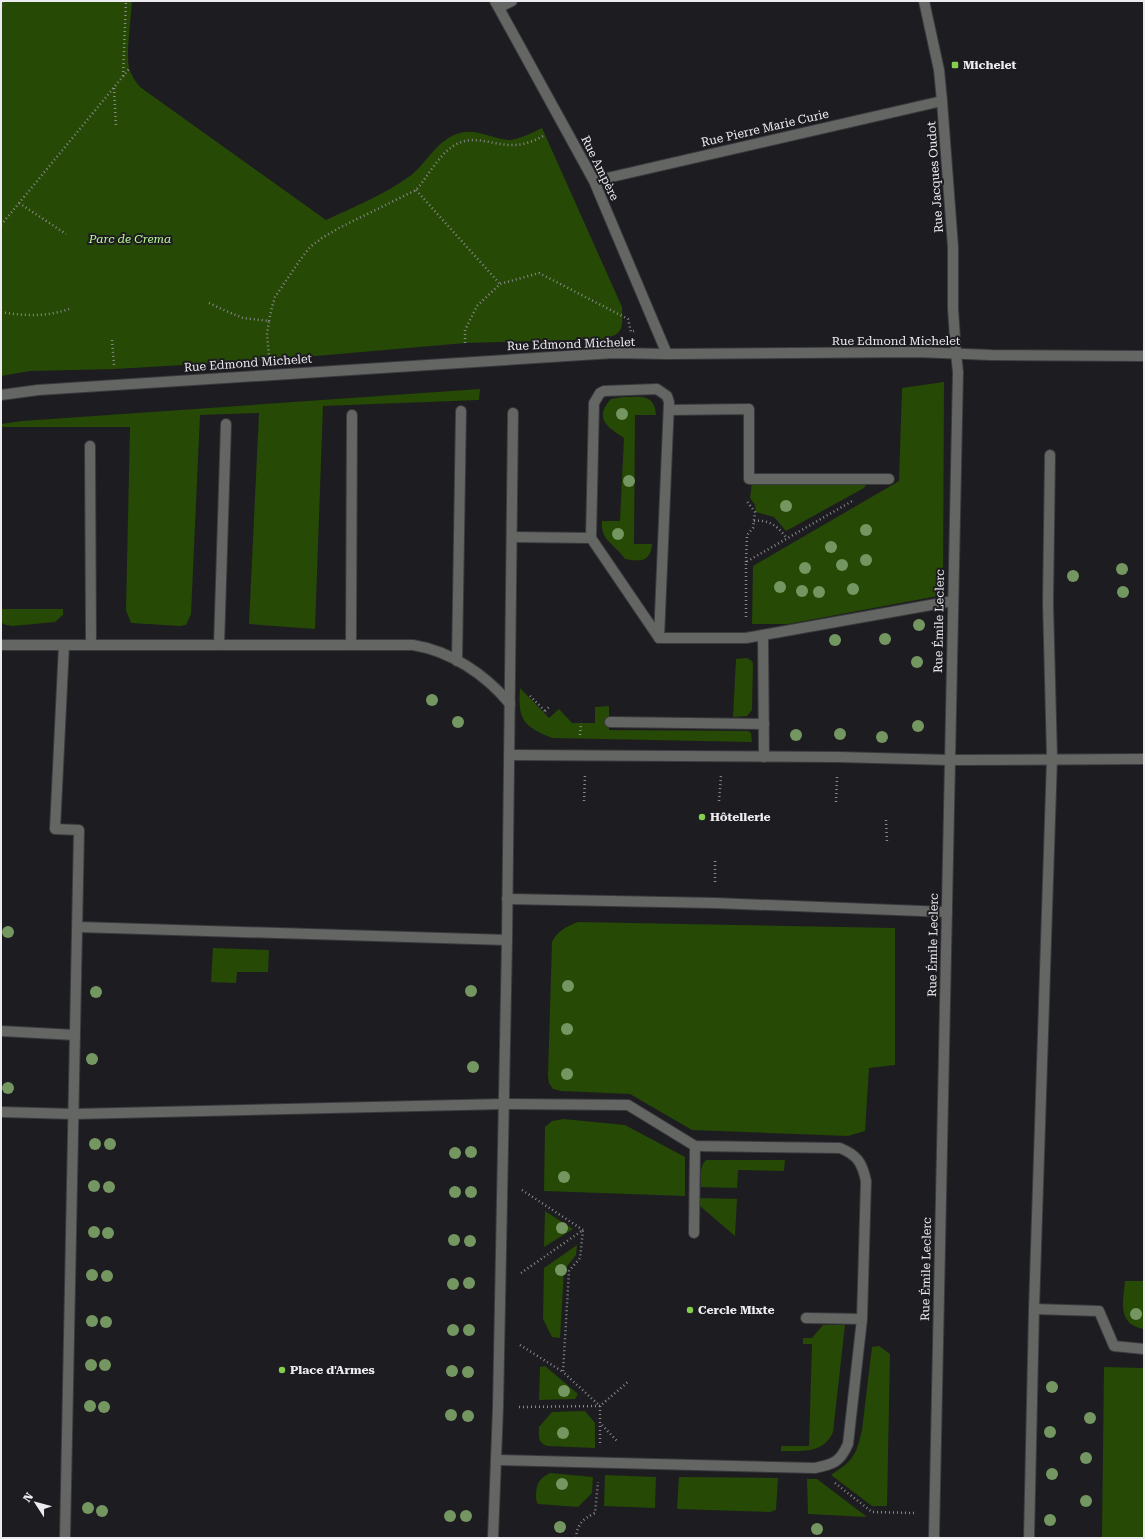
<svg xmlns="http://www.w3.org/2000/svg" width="1145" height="1539" font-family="'Roboto Serif',serif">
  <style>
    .green { fill: #264905 }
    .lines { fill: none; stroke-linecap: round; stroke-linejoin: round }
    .service-casing { stroke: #3a393e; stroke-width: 12 }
    .minor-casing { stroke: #3a393e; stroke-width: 12 }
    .path { stroke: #8a898d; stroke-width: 2.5; stroke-dasharray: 1 3; stroke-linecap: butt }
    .service { stroke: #646663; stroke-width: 10 }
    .minor { stroke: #646663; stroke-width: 10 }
    .tree { fill: #749660 }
    .poi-dot { fill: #84cf4d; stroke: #1d1c21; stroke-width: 1.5 }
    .labels { text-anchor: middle; stroke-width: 4; stroke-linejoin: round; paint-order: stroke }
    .poi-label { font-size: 12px; font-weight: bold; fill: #ecebef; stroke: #1d1c21; text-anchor: start }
    .street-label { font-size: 12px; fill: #ecebef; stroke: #1d1c21 }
    .park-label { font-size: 12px; font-style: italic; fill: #bbf994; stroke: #1d1c21 }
  </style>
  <rect width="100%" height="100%" fill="#1d1c21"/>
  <g class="green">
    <path d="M1 1H132C131 19 126 52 129 68 131 75 136 82 140 87L326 220C354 207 385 194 410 176 427 163 437 139 460 133 477 128 494 140 511 140 519 139 534 132 542 128L622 307C623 328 624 336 600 339L465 343 270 360 115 369 30 371 1 376Z"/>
    <path d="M944 382 943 595 788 624H752L753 566 899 481 902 388Z"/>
    <path d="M480 389 479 400 323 406 315 629 249 624 259 413 200 415 191 614 186 625 180 626 131 623 126 610 130 427H1V424L22 421Z"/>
    <path d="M623 397C639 397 655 393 656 415H635L634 544H652C651 562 640 562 625 559 615 544 600 541 602 521H620L624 438C608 427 593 419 611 399Z"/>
    <path d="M752 482 863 483 866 485 864 488 786 531 774 517 756 512 755 505 750 498Z"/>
    <path d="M2 609H63V615L55 622 13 626 6 625 2 623Z"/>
    <path d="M747 658 752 661 753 664 752 710 747 716 733 717 736 659Z"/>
    <path d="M520 688 549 718 559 709 572 723H595V707L609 706V730L748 731 751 733 752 742 552 738C522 726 518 719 520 688Z"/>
    <path d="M578 922 895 928V1065L869 1068 865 1131 848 1136 692 1130 630 1094 561 1091 553 1089 549 1083 548 1076 552 942C558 930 566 927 578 922Z"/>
    <path d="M213 948 269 950 268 972H237L236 983 211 982Z"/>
    <path d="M563 1119 625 1125 685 1157V1196L544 1191 545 1127 552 1121Z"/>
    <path d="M706 1160H785L784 1171 738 1170 737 1188 701 1187C701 1178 699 1167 706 1160Z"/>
    <path d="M700 1198 737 1199 735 1236 700 1206Z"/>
    <path d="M545 1211 573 1229 544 1247Z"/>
    <path d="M577 1245 576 1255 564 1270 560 1338 552 1337 543 1319 544 1268Z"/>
    <path d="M1125 1281H1144V1329C1117 1325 1123 1301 1125 1281Z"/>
    <path d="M823 1325H845L833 1432C824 1454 800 1451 781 1451V1446H809L812 1344H803V1338H812Z"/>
    <path d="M879 1346 890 1354 887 1506H872L831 1475 845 1465 851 1459 856 1451 859 1442 862 1430 872 1347Z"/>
    <path d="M545 1366 578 1394 575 1399 539 1400 540 1367Z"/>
    <path d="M1104 1367 1144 1368V1538H1102Z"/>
    <path d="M585 1411 595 1423V1448L548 1446C537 1443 539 1436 539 1427L552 1412Z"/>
    <path d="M550 1473 593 1477 592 1493 578 1507 538 1504C536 1501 536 1499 536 1495 536 1483 540 1478 550 1473Z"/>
    <path d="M605 1475 656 1477 655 1508 604 1506Z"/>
    <path d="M679 1477 778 1478 776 1510 770 1512 677 1509Z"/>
    <path d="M807 1479H817L867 1517 808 1514Z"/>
  </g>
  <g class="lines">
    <g class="service-casing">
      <g id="service">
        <path d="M669 410 749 409V479H889"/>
        <path d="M90 446 91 645"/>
        <path d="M1050 455 1048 603 1052 758 1034 1309 1099 1311 1114 1346 1144 1349"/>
        <path d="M512 537 591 538 659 638H746L763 635 764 757"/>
        <path d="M591 538 594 403 600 393 604 391 657 389 667 396 669 402 659 638"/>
        <path d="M763 635 953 601"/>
        <path d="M1 645H413C451 651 486 675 510 704"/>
        <path d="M64 645 55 829 79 830 65 1538"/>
        <path d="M219 645 226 424"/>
        <path d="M351 645 352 415"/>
        <path d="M457 661 461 411"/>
        <path d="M610 722 764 724"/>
        <path d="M509 755 838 757 950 760 1144 759"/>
        <path d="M507 899 715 903 947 912"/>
        <path d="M78 927 507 940"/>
        <path d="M1 1031 75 1035"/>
        <path d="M1 1112 74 1114 504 1104 628 1105 695 1146 840 1148C857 1155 862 1162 866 1181L862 1319 848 1444C840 1462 834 1464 815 1468L496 1460"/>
        <path d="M694 1233 695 1146"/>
        <path d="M806 1318 862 1319"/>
        <path d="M493 1538 498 1407 507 940 513 413"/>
        <path d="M934 1538 958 372 956 353"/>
        <path d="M1029 1538 1034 1309"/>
      </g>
    </g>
    <g class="minor-casing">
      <g id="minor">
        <path d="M495 1 594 181 667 354"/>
        <path d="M924 1 939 70 942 101 953 247V309L956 353"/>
        <path d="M500 7 512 1"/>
        <path d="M594 181 942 101"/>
        <path d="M1 395 38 390 614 353 667 354 917 352 991 355 1144 356"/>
      </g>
    </g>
    <g class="path">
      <path d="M1 6 3 1"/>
      <path d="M123 76 126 1"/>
      <path d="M114 88 116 127"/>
      <path d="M416 190 500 284"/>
      <path d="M19 203 66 234"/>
      <path d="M1 225 129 69"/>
      <path d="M209 303 226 311 243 318 269 321 267 334 269 356"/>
      <path d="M1 312C24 316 47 317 69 309"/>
      <path d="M269 321 272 307 275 297 300 260 310 247 322 238 339 228 416 190C429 176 440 151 459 143 476 135 496 146 514 145 525 145 536 140 545 135"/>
      <path d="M112 340 114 365"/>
      <path d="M465 343V330L477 306 500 284 539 273 628 319 631 332 634 331"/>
      <path d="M754 521C769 519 779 527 787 539"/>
      <path d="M746 562 747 535 753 528 755 512 746 500"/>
      <path d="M746 617V562L854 500"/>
      <path d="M530 696 547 713"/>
      <path d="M545 711 550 706"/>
      <path d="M580 735 581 723"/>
      <path d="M584 801 585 775"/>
      <path d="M719 801 721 776"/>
      <path d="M836 802 837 777"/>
      <path d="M886 820 887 843"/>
      <path d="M715 861V884"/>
      <path d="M522 1190 583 1230"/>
      <path d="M521 1273 583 1230 580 1258 569 1271 563 1372 600 1406"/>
      <path d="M520 1345 563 1372"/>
      <path d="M519 1407 600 1406"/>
      <path d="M602 1425 618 1442"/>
      <path d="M600 1443V1406L629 1381"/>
      <path d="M835 1483 872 1512 914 1513"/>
      <path d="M576 1538C577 1524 583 1519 595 1513L598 1482"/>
    </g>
    <use href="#service" class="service"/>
    <use href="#minor" class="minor"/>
  </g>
  <g class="tree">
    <circle cx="622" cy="414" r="6"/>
    <circle cx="629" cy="481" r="6"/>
    <circle cx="786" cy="506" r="6"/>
    <circle cx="866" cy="530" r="6"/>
    <circle cx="618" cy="534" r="6"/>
    <circle cx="831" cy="547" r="6"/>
    <circle cx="866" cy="560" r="6"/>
    <circle cx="842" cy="565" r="6"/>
    <circle cx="805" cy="568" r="6"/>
    <circle cx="1122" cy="569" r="6"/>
    <circle cx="1073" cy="576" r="6"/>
    <circle cx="780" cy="587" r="6"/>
    <circle cx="853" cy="589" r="6"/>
    <circle cx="802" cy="591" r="6"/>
    <circle cx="819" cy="592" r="6"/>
    <circle cx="1123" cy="592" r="6"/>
    <circle cx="919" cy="625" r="6"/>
    <circle cx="885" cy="639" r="6"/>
    <circle cx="835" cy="640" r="6"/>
    <circle cx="917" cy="662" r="6"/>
    <circle cx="432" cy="700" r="6"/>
    <circle cx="458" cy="722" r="6"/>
    <circle cx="918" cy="726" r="6"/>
    <circle cx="840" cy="734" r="6"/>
    <circle cx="796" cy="735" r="6"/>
    <circle cx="882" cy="737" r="6"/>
    <circle cx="8" cy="932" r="6"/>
    <circle cx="568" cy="986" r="6"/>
    <circle cx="471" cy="991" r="6"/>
    <circle cx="96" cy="992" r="6"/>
    <circle cx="567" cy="1029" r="6"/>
    <circle cx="92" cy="1059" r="6"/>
    <circle cx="473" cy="1067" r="6"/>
    <circle cx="567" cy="1074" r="6"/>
    <circle cx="8" cy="1088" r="6"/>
    <circle cx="95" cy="1144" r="6"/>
    <circle cx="110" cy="1144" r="6"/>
    <circle cx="471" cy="1152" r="6"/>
    <circle cx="455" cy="1153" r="6"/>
    <circle cx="564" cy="1177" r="6"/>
    <circle cx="94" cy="1186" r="6"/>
    <circle cx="109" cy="1187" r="6"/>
    <circle cx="455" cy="1192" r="6"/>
    <circle cx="471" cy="1192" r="6"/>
    <circle cx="562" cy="1228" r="6"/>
    <circle cx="94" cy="1232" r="6"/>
    <circle cx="108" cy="1233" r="6"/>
    <circle cx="454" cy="1240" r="6"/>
    <circle cx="470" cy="1241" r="6"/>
    <circle cx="561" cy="1270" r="6"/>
    <circle cx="92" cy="1275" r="6"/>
    <circle cx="107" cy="1276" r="6"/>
    <circle cx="469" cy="1283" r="6"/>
    <circle cx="453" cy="1284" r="6"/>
    <circle cx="1136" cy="1314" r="6"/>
    <circle cx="92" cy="1321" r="6"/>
    <circle cx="106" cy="1322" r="6"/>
    <circle cx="453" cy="1330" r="6"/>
    <circle cx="469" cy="1330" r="6"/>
    <circle cx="91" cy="1365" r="6"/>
    <circle cx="105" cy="1365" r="6"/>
    <circle cx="452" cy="1371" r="6"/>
    <circle cx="468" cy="1372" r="6"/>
    <circle cx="1052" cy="1387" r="6"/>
    <circle cx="564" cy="1391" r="6"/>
    <circle cx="90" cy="1406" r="6"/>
    <circle cx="104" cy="1407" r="6"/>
    <circle cx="451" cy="1415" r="6"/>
    <circle cx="468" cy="1416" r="6"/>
    <circle cx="1090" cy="1418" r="6"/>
    <circle cx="1050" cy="1432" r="6"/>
    <circle cx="563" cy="1433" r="6"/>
    <circle cx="1086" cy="1458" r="6"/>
    <circle cx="1052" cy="1474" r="6"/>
    <circle cx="562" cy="1484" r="6"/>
    <circle cx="1086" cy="1501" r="6"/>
    <circle cx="88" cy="1508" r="6"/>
    <circle cx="102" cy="1511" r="6"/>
    <circle cx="450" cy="1516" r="6"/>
    <circle cx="466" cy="1516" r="6"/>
    <circle cx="1050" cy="1520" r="6"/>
    <circle cx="560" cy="1527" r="6"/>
    <circle cx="817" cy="1529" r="6"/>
  </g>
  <g class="poi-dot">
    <rect x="951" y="61" width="8" height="8" rx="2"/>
    <circle cx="702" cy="817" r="4"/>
    <circle cx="690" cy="1310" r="4"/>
    <circle cx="282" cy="1370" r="4"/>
  </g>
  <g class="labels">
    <g class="poi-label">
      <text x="963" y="69">Michelet</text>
      <text x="710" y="821">Hôtellerie</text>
      <text x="698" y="1314">Cercle Mixte</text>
      <text x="290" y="1374">Place d'Armes</text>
    </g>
    <g class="street-label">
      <text transform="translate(765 128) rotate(-13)" y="4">Rue Pierre Marie Curie</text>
      <text transform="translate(600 168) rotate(64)" y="4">Rue Ampère</text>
      <text transform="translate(935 177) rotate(-94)" y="4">Rue Jacques Oudot</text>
      <text x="896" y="345">Rue Edmond Michelet</text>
      <text transform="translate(571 344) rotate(-2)" y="4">Rue Edmond Michelet</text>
      <text transform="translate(248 363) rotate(-4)" y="4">Rue Edmond Michelet</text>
      <text transform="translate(939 621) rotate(-89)" y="4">Rue Émile Leclerc</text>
      <text transform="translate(933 945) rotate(-89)" y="4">Rue Émile Leclerc</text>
      <text transform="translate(926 1269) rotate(-89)" y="4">Rue Émile Leclerc</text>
    </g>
    <g class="park-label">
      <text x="130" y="243">Parc de Crema</text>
    </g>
  </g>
  <rect width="1145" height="1539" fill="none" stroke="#ecebef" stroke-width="4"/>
  <g transform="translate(36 1503) rotate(306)" stroke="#1d1c21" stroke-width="3" paint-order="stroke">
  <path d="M0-3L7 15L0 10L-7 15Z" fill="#ecebef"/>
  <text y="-6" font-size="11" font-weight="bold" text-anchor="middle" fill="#ecebef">N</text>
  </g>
</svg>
